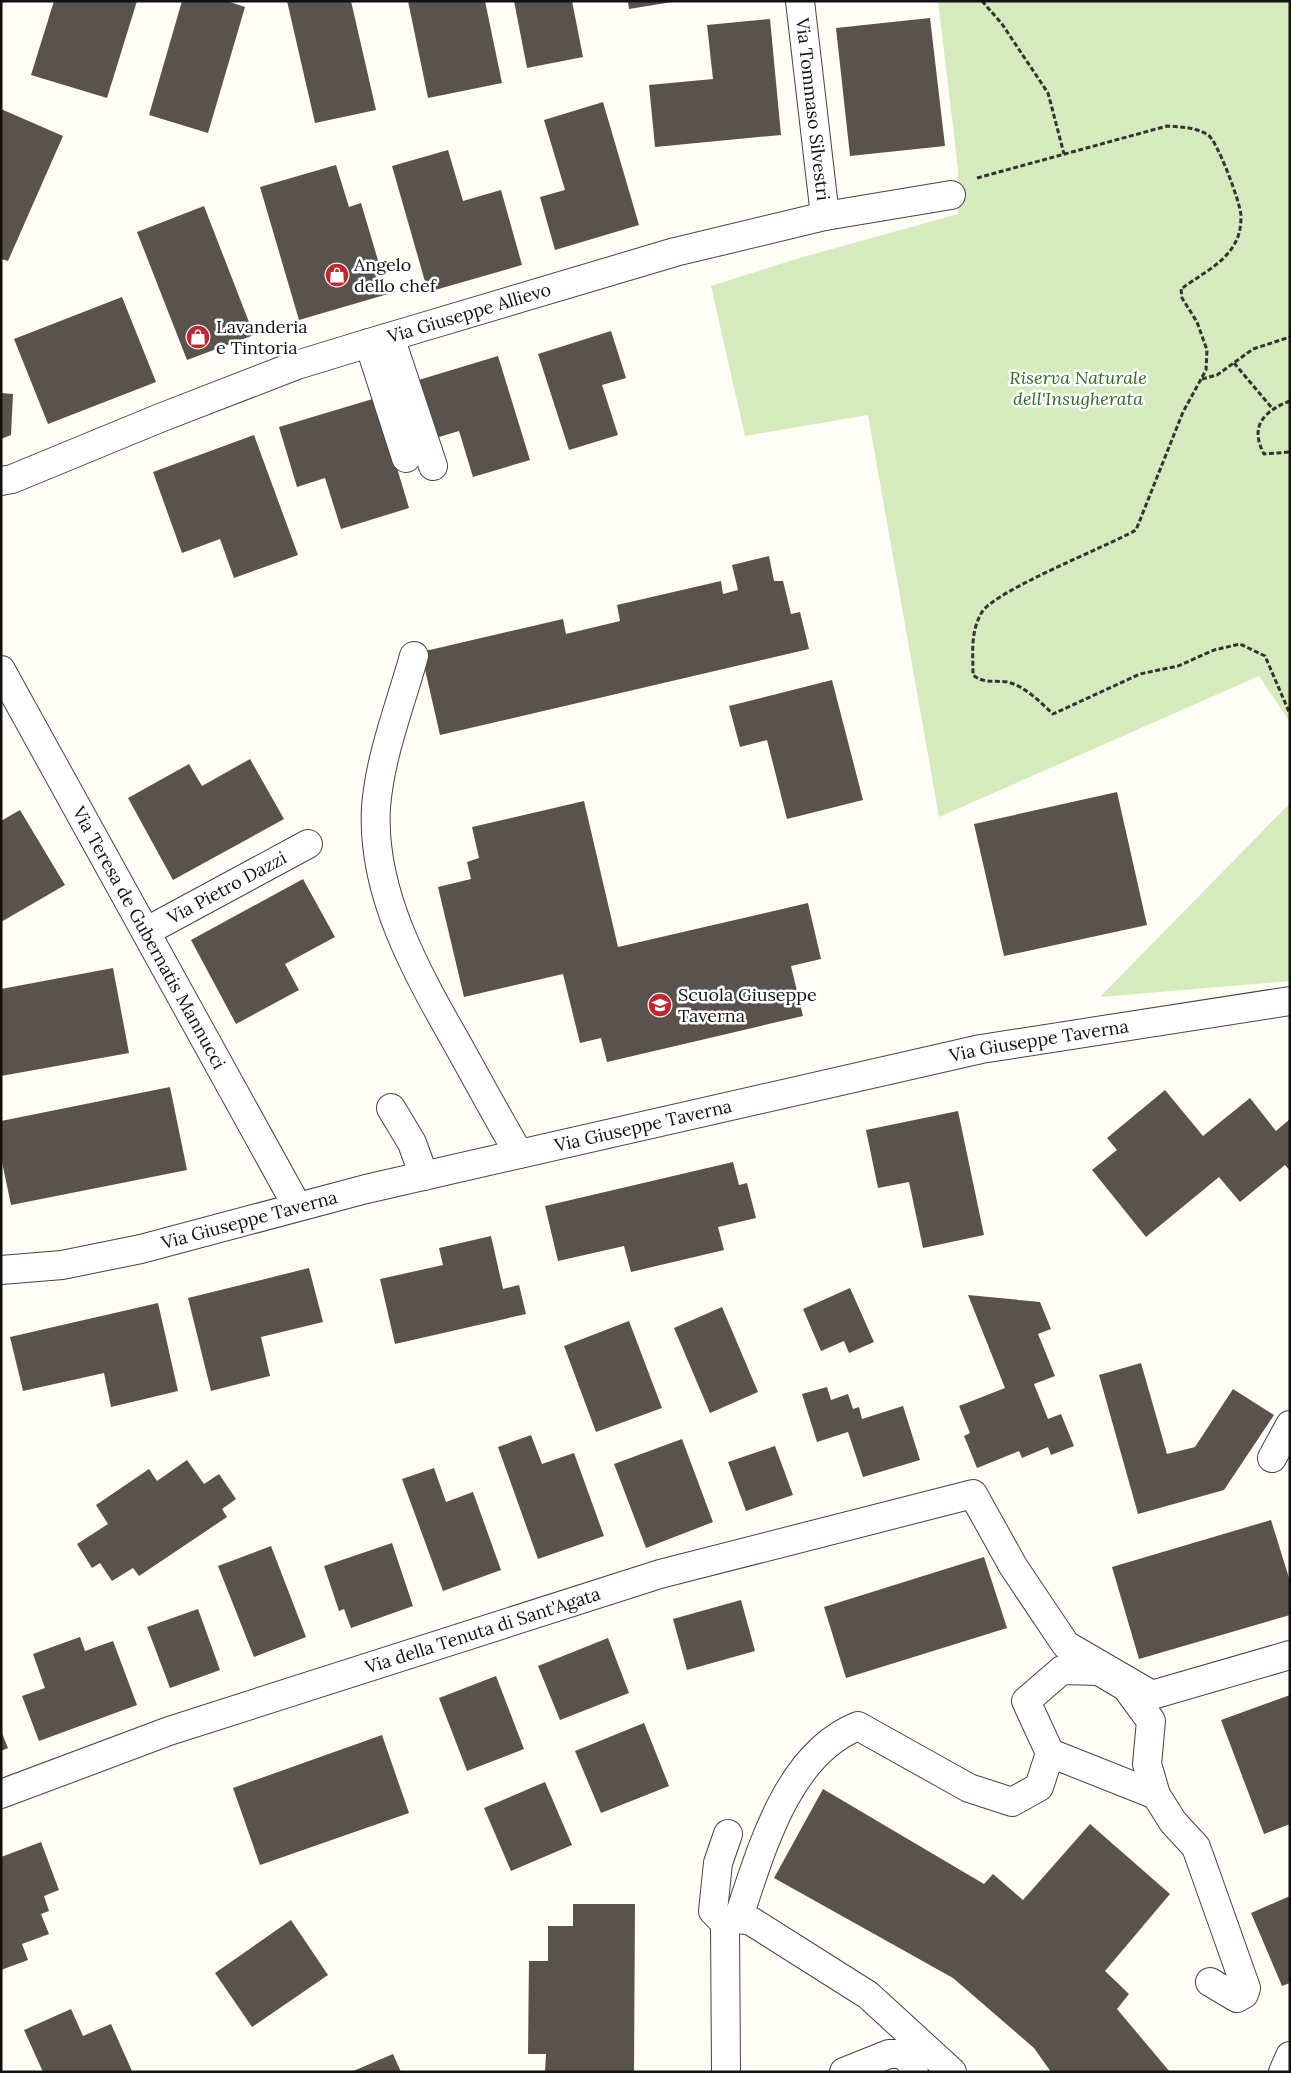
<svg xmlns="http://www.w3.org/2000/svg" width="1291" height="2073" font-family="Lora,serif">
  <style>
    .green { fill: #d5ebbd }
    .building { fill: #5a524d }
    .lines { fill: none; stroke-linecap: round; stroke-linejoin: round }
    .minor-casing { stroke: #444; stroke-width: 30 }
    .path { stroke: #333; stroke-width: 3; stroke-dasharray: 5 2.5; stroke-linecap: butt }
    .minor { stroke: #fff; stroke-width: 28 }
    .labels { text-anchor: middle; stroke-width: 5; stroke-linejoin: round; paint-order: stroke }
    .street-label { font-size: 18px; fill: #111; stroke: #fff }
    .poi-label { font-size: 18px; fill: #111; stroke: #fff; text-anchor: start }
    .park-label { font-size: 18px; font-style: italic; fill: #2f6b1f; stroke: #fff }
  </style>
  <rect width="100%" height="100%" fill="#fffdf5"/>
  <g class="green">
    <path d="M938 1H1290V722L1259 676 939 817 868 415 745 436 711 286 796 259 958 214V168Z"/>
    <path d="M1290 803V981L1100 997Z"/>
  </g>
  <g class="building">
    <path d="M54 1H137L107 98 31 75Z"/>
    <path d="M182 1H227L245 7 208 133 149 115Z"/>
    <path d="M287 1H351L376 110 315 123Z"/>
    <path d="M408 1H485L502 83 428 98Z"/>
    <path d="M514 1H572L583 57 527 68Z"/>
    <path d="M628 1H672V2L629 9Z"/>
    <path d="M930 18 945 146 850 156 836 28Z"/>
    <path d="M770 19 781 135 655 147 649 85 713 79 707 25Z"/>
    <path d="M603 102 639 225 555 250 540 197 565 190 544 120Z"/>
    <path d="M1 109 63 136 8 261 1 259Z"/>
    <path d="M448 150 463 201 501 190 522 265 428 292 392 166Z"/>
    <path d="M336 165 349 207 361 203 388 294 299 320 260 187Z"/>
    <path d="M204 206 254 335 187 360 137 232Z"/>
    <path d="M122 297 156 382 48 424 14 339Z"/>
    <path d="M611 331 626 378 602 385 618 435 569 450 538 354Z"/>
    <path d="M498 356 530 460 473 477 459 431 429 440 412 382Z"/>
    <path d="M1 393 13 394 11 435 1 439Z"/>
    <path d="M376 398 409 508 341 529 325 478 297 487 279 427Z"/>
    <path d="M254 435 298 555 234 578 220 539 182 553 153 472Z"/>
    <path d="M769 556 774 581H783L791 614 800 612 809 649 440 735 421 652 563 619 566 634 620 621 617 605 721 581 723 594 738 590 732 565Z"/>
    <path d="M832 680 863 800 787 819 767 740 740 747 729 706Z"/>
    <path d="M250 759 284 819 173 880 128 798 189 764 202 786Z"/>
    <path d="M1117 792 1147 925 1004 956 974 824Z"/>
    <path d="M584 801 618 947 808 903 821 959 791 966 803 1016 607 1062 601 1038 580 1043 563 974 464 997 438 887 471 879 467 862 479 858 472 827Z"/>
    <path d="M20 810 65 885 1 922V821Z"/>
    <path d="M303 879 335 937 285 964 299 990 236 1024 191 940Z"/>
    <path d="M113 968 129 1053 1 1076V989Z"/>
    <path d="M170 1087 187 1170 11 1205 1 1157V1121Z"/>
    <path d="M1165 1090 1203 1136 1250 1098 1276 1131 1290 1119V1171L1285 1165 1240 1202 1219 1177 1146 1237 1092 1170 1117 1150 1107 1138Z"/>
    <path d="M958 1111 984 1235 923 1248 909 1182 878 1188 866 1130Z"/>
    <path d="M733 1162 739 1185 747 1183 756 1218 718 1227 724 1250 631 1272 624 1246 558 1261 545 1206Z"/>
    <path d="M491 1236 503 1289 519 1285 526 1314 395 1344 380 1279 443 1265 439 1248Z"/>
    <path d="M309 1268 323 1322 261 1337 270 1376 211 1391 188 1298Z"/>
    <path d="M850 1288 874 1342 849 1353 844 1341 821 1351 803 1309Z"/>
    <path d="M968 1295 1040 1302 1051 1329 1038 1334 1055 1376 1034 1384 1048 1419 1061 1414 1074 1446 1051 1455 1048 1447 1022 1458 1019 1451 977 1468 964 1436 970 1433 959 1406 1005 1388Z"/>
    <path d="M158 1303 178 1391 111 1407 104 1373 23 1391 10 1337Z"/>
    <path d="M722 1307 758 1392 710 1413 674 1328Z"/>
    <path d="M629 1321 662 1408 596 1432 564 1346Z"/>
    <path d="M1141 1363 1167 1454 1195 1447 1233 1389 1274 1415 1224 1490 1138 1514 1099 1375Z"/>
    <path d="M827 1387 831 1400 848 1394 853 1409 859 1407 862 1419 903 1406 920 1460 863 1477 848 1432 817 1442 802 1394Z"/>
    <path d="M531 1435 542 1464 574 1453 604 1536 538 1559 498 1447Z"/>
    <path d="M682 1439 713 1522 646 1548 614 1464Z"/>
    <path d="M775 1446 793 1495 746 1511 728 1462Z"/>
    <path d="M187 1460 204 1484 219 1474 236 1499 222 1509 227 1517 139 1576 133 1568 112 1581 100 1563 92 1568 77 1544 108 1524 96 1505 149 1469 157 1481Z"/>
    <path d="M434 1468 446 1502 473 1492 501 1570 443 1591 402 1479Z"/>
    <path d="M1271 1520 1290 1581V1615L1139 1659 1112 1567Z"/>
    <path d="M392 1543 413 1606 351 1628 344 1609 339 1611 324 1566Z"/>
    <path d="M271 1546 306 1637 254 1657 218 1566Z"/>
    <path d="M984 1557 1007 1628 846 1678 824 1607Z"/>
    <path d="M741 1600 755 1651 687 1670 673 1619Z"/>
    <path d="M198 1609 220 1670 170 1688 147 1627Z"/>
    <path d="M80 1637 85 1651 113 1641 137 1705 39 1741 22 1696 45 1688 33 1654Z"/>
    <path d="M608 1638 629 1693 560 1720 538 1666Z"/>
    <path d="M496 1676 524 1749 467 1771 439 1698Z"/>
    <path d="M1290 1695V1824L1264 1834 1221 1720Z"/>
    <path d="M644 1723 669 1786 601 1813 575 1751Z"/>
    <path d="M1 1731 8 1748 1 1751Z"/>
    <path d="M382 1735 409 1813 260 1865 233 1788Z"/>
    <path d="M545 1782 572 1845 511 1871 484 1808Z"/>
    <path d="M823 1789 984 1884 993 1874 1023 1900 1090 1824 1170 1894 1105 1971 1129 1994 1117 2009 1170 2072H1051L1034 2048 953 1978 774 1878Z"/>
    <path d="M41 1842 59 1890 44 1896 49 1911 41 1914 49 1934 22 1944 28 1960 1 1970V1857Z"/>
    <path d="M1290 1896V1983L1282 1986 1251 1913Z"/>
    <path d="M573 1904H635L634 2072H545L546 2054H528L529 1961H548V1926H573Z"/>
    <path d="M291 1920 328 1975 252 2027 215 1973Z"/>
    <path d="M71 2009 83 2036 111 2024 132 2071 43 2072 24 2030Z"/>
    <path d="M393 2054 401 2072H351Z"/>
  </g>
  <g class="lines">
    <g class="minor-casing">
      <g id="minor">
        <path id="s1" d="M800 1 825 216"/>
        <path d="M390 337 433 466"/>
        <path d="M369 343 406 458"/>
        <path id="s2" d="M1 481 12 479 160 418 297 365 369 343 675 252 825 216 951 195"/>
        <path d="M414 656C400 706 380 756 376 807 371 893 417 973 458 1045 478 1081 498 1118 519 1154"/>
        <path id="s3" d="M1 670 297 1206"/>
        <path id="s4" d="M147 931 308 844"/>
        <path d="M391 1108 412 1143 424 1176"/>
        <path id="s5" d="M1 1270 62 1265 141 1249 366 1189 981 1049 1290 1001"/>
        <path d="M1272 1458 1290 1425"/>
        <path d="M1050 1753 1156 1795"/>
        <path id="s6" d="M1 1794 169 1731 660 1574 973 1494 1013 1566 1066 1645 1152 1695 1290 1655"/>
        <path d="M738 1919C761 1852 786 1755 858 1726L969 1788 1012 1802 1039 1787 1050 1753 1026 1701 1062 1670 1099 1671 1126 1687 1151 1721 1147 1764 1156 1795 1173 1822 1196 1847 1246 1988 1244 1994 1237 1998 1210 1982"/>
        <path d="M725 1923 713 1911 718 1863 728 1834"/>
        <path d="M726 2072 725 1923 738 1919 751 1921 868 1995 952 2072"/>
        <path d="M844 2072 889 2054H902L911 2062 914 2072"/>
        <path d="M1283 2072 1290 2056"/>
      </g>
    </g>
    <g class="path">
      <path d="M982 1 1002 24 1048 93 1064 154"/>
      <path d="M977 178 1167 126C1182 127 1195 127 1208 135 1217 140 1241 204 1241 216 1241 228 1239 238 1232 248 1221 265 1197 277 1181 289L1182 298 1197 322 1207 350 1206 370 1183 412 1136 530C1106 547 996 590 982 612 970 632 973 653 973 675 984 684 994 680 1007 682 1025 686 1040 702 1053 714L1140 674 1178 666 1214 650 1240 644 1265 656 1290 714"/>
      <path d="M1234 363 1272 408"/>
      <path d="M1202 379 1217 375 1253 349 1290 337"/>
      <path d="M1290 401C1264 411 1249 426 1264 454L1290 452"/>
    </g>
    <use href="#minor" class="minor"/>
  </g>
  <defs>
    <g id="shop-disc" transform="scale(1.25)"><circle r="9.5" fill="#c4262e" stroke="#fff"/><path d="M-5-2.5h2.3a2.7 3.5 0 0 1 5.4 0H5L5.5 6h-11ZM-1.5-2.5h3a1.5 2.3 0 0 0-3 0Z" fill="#fff"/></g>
    <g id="school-disc" transform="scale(1.25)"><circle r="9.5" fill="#c4262e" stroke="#fff"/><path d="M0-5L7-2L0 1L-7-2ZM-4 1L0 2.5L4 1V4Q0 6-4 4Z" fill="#fff"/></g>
  </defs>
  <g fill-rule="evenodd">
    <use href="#shop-disc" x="337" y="275"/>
    <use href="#shop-disc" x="198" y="337"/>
    <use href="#school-disc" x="660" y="1005"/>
  </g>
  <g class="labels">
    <g class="street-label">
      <text dy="6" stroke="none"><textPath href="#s1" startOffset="109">Via Tommaso Silvestri</textPath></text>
      <text dy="6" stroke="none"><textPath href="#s2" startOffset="498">Via Giuseppe Allievo</textPath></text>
      <text dy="6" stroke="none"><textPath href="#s4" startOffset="91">Via Pietro Dazzi</textPath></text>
      <text dy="6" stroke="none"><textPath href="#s3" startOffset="306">Via Teresa de Gubernatis Mannucci</textPath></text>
      <text dy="6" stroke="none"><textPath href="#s5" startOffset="1064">Via Giuseppe Taverna</textPath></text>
      <text dy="6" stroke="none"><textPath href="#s5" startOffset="659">Via Giuseppe Taverna</textPath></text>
      <text dy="6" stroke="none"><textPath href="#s5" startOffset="254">Via Giuseppe Taverna</textPath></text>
      <text dy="6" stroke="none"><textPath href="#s6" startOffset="509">Via della Tenuta di Sant'Agata</textPath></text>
    </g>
    <g class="poi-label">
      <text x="354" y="271">Angelo<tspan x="354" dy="21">dello chef</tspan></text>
      <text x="216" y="333">Lavanderia<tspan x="216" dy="21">e Tintoria</tspan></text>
      <text x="678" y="1001">Scuola Giuseppe<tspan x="678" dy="21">Taverna</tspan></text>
    </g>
    <g class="park-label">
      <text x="1078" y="384">Riserva Naturale<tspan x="1078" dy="21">dell'Insugherata</tspan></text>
    </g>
  </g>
  <rect width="1291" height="2073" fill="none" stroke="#111111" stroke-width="5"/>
</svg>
